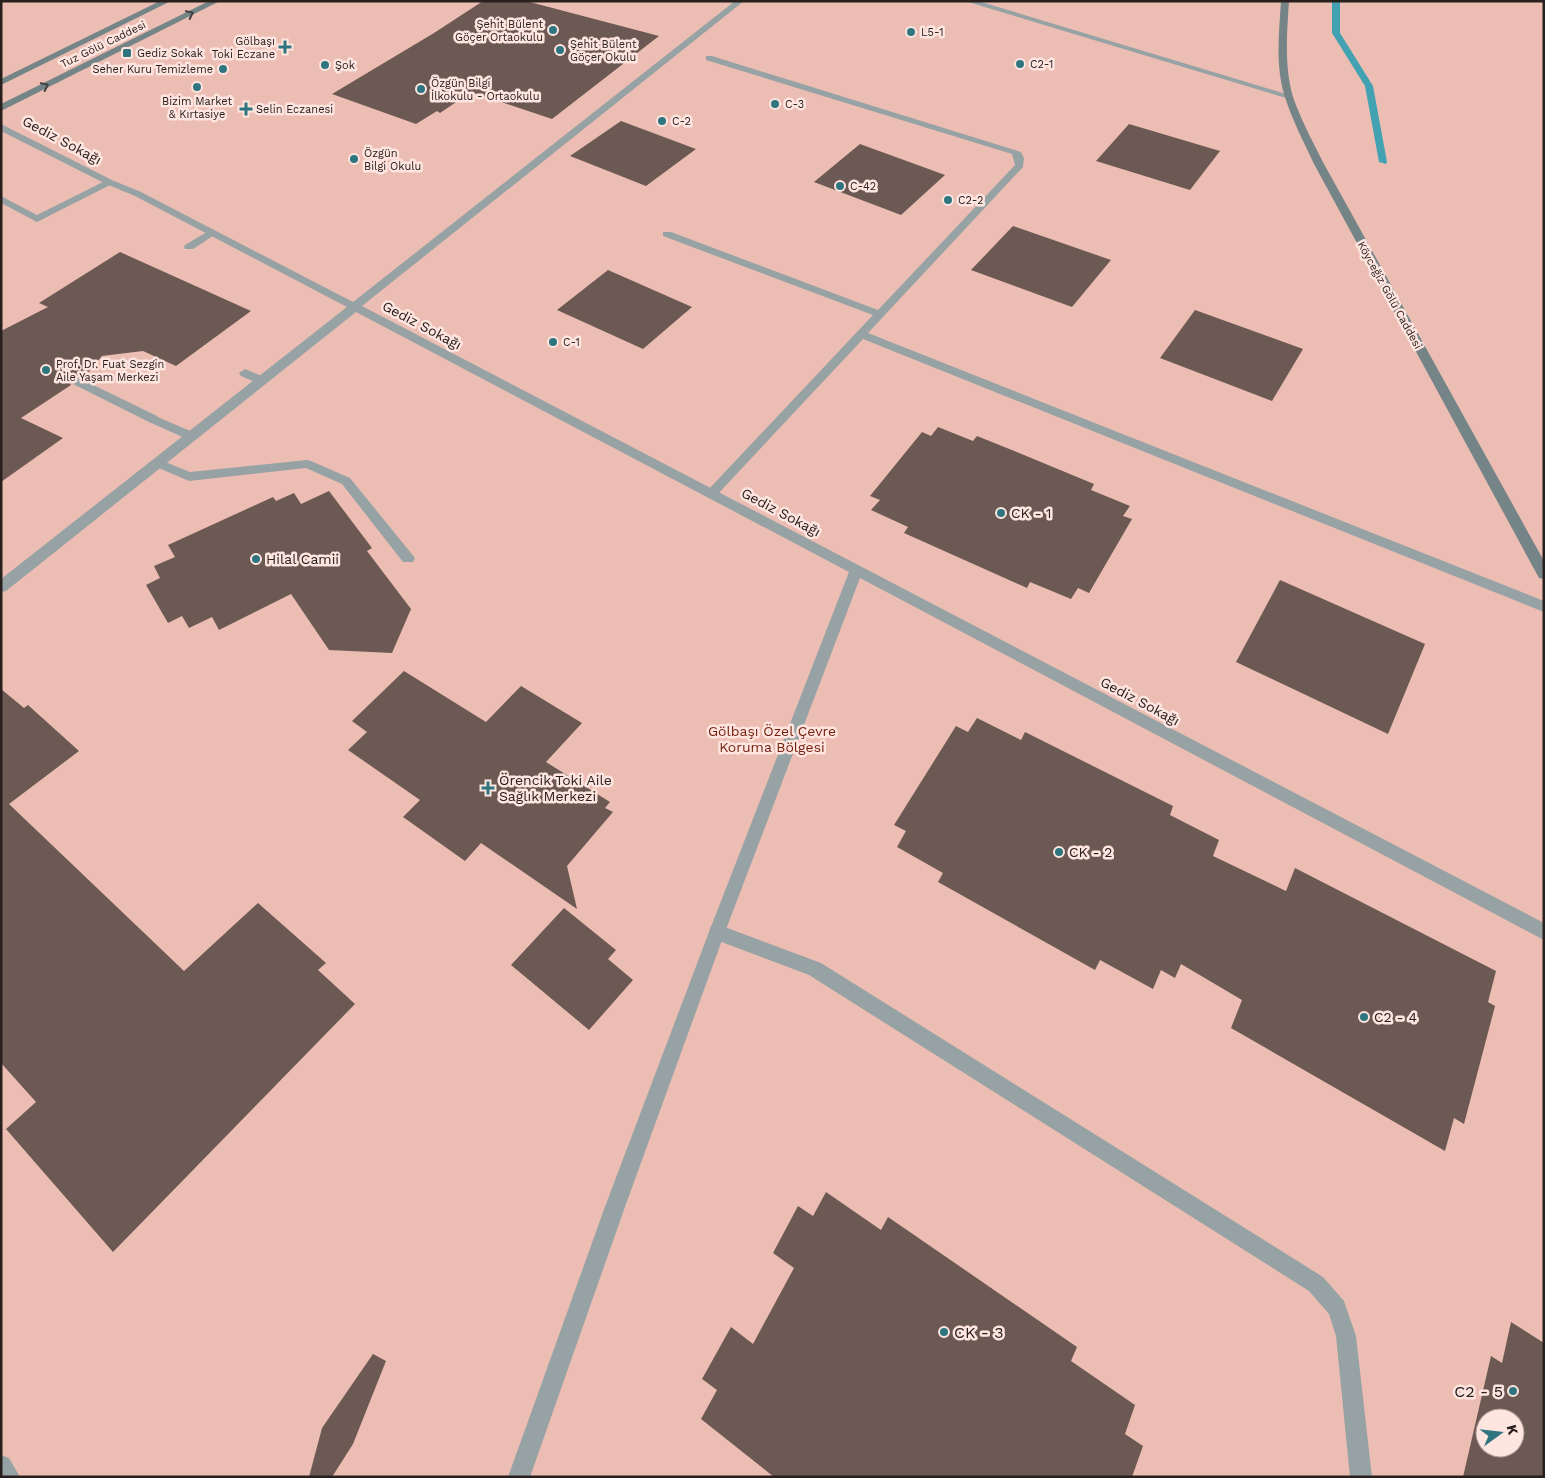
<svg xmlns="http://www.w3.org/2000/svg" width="1545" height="1478" font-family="'Work Sans',sans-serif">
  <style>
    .green { fill: #ecbeb3; fill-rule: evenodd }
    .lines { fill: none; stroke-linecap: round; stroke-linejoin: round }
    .stream { fill: #43a2b2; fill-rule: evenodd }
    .building { fill: #6d5954; fill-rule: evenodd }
    .lane { fill: #97a2a4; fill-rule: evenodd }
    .street { fill: #97a2a4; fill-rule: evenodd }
    .secondary { fill: #758587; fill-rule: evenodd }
    .oneway { stroke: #403e3e }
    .poi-dot { fill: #2e7580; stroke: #fee5e0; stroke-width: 2 }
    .labels { text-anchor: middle; stroke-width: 5; stroke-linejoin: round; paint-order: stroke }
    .far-poi-label { font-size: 11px; fill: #29201e; stroke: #fee5e0; text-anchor: start }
    .far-street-label { font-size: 11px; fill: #29201e; stroke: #fee5e0 }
    .street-label { font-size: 14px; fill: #29201e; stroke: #fee5e0 }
    .poi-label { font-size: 14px; fill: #29201e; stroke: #fee5e0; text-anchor: start }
    .park-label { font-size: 14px; fill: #741f0e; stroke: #fee5e0 }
    .near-poi-label { font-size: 16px; fill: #29201e; stroke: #fee5e0; text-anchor: start }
  </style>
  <rect width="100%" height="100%" fill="#f0d8d3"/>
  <path class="green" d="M1 1H1544V1477H1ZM1485 1418H1515V1448H1485Z"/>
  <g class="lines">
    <path class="stream" d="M1332 1H1340V33L1373 86 1387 162 1386 164 1379 162 1365 86 1332 33Z"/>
  </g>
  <g class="building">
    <path d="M483 1H526L659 36 552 119 471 92 440 113 437 111 416 124 332 94 434 33Z"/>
    <path d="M621 121 696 149 646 186 570 156Z"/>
    <path d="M1129 124 1220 151 1190 190 1096 161Z"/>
    <path d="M860 144 945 175 901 215 814 182Z"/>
    <path d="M1013 226 1111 260 1072 307 971 270Z"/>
    <path d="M120 252 251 311 176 366 143 351 102 356 86 375 82 377 76 375 69 381 71 385 21 418 63 438 1 482V331L48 307 39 303Z"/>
    <path d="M608 270 692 307 643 349 557 310Z"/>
    <path d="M1195 310 1303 349 1272 401 1160 358Z"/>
    <path d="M938 427 973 441 977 436 1024 455 1094 484 1091 490 1130 506 1123 516 1132 519 1089 593 1078 588 1071 599 1030 582 1027 588 904 533 908 527 871 510 880 500 870 496 922 432 931 436Z"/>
    <path d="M329 491 372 548 367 551 411 609 392 653 329 650 291 594 219 630 212 617 189 628 182 616 168 623 146 585 160 578 154 566 175 557 168 545 273 497 276 501 294 493 301 504Z"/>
    <path d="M1280 580 1425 644 1388 734 1236 662Z"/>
    <path d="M404 671 486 722 521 686 582 723 546 762 610 802 605 808 613 812 567 866 577 909 481 843 465 861 403 817 420 800 348 750 367 732 352 721Z"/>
    <path d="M1 689 24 708 28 705 79 751 9 804 184 971 258 903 326 963 318 970 355 1004 113 1252 6 1129 36 1102 1 1063Z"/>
    <path d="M977 718 1021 740 1025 732 1173 806 1170 815 1219 840 1213 856 1286 891 1295 868 1496 971 1488 1002 1495 1006 1464 1124 1454 1118 1445 1151 1231 1028 1242 1000 1181 964 1175 978 1161 970 1153 989 1100 960 1095 970 938 882 943 873 897 847 906 831 894 825 956 726 968 732Z"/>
    <path d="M564 908 616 950 608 959 633 980 589 1030 511 965Z"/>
    <path d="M826 1192 881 1230 888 1217 1077 1347 1071 1361 1135 1405 1125 1434 1143 1446 1132 1477H774L701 1419 717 1390 702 1379 731 1327 753 1344 794 1268 773 1253 798 1206 813 1216Z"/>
    <path d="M1511 1322 1544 1343V1477H1463L1491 1356 1502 1363ZM1485 1418H1515V1448H1485Z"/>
    <path d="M373 1354 386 1361 353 1444 332 1477H309L322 1428Z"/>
  </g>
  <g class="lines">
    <g class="lane">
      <path d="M706 56H712L1021 152 1024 158 1023 167 868 333 1544 601V612L863 339 716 496H708L706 493 708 490 873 315 663 236V232H671L878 310 1015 165 1012 154 706 60Z"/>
      <path d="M109 179 114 182 112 184 37 222 1 203V196L37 215Z"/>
      <path d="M212 229 217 232 216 234 193 249H185L184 247 185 245Z"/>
      <path d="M245 369 266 378 268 381 262 385 241 376 239 373Z"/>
      <path d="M153 415 195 433 197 436 191 440 187 439 149 422 147 419Z"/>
      <path d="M158 459 190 472 307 460 311 461 350 478 415 558 413 562H403L342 484 306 468 189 481 154 466 152 463Z"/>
      <path d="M717 924 821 963 1323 1277 1344 1301 1356 1336 1372 1477H1350L1336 1336 1329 1314 1309 1291 809 975 711 938 709 932 711 926Z"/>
      <path d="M1 1455 9 1458 20 1477H1Z"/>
    </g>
    <g class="street">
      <path d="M735 1H744L362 306 1544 923V940L860 578 725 932 626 1204 530 1477H508L606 1204 709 932 849 572 356 312 6 591 1 592V579L347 307 135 196 106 184 1 131V124L112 180 141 192 353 302Z"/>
      <path d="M965 1H978L1293 96 1289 99 1286 98Z"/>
      <path d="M77 377 157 416 159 419 153 423 149 422 73 384 71 381Z"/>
    </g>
    <g class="secondary">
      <path d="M160 1H171L1 85V79Z"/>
      <path d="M209 1H220L1 111V104Z"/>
      <path d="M1281 1H1289C1287 33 1284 66 1293 97 1301 120 1313 142 1324 164L1544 561V579L1539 578 1314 164C1304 142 1292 120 1285 97 1275 66 1279 33 1281 1Z"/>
    </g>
  </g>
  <defs><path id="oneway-chevron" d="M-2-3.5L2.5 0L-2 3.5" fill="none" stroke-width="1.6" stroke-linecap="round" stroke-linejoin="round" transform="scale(1.25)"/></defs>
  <g class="oneway">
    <use href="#oneway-chevron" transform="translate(190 14) rotate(-26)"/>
    <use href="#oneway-chevron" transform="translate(45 86) rotate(-26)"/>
  </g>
  <g class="poi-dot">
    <circle cx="553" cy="30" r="5"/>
    <circle cx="911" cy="32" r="5"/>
    <path d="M282.5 39.5h5v5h5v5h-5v5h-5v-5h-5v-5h5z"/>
    <circle cx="560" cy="50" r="5"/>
    <rect x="122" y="48" width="10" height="10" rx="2.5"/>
    <circle cx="1020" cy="64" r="5"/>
    <circle cx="325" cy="65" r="5"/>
    <circle cx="223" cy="69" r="5"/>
    <circle cx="197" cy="87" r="5"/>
    <circle cx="421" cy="89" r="5"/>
    <circle cx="775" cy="104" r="5"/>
    <path d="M243.5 101.5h5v5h5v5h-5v5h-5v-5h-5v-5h5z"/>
    <circle cx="662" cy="121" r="5"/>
    <circle cx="354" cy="159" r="5"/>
    <circle cx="840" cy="186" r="5"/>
    <circle cx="948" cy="200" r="5"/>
    <circle cx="553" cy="342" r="5"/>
    <circle cx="46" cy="370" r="5"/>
    <circle cx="1001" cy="513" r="5"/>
    <circle cx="256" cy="559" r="5"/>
    <path d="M485.5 780.5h5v5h5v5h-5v5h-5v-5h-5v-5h5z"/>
    <circle cx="1059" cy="852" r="5"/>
    <circle cx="1364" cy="1017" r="5"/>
    <circle cx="944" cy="1332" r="5"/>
    <circle cx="1513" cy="1391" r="5"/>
  </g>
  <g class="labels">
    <g class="far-poi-label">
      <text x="543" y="28" text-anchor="end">Şehit Bülent<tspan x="543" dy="13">Göçer Ortaokulu</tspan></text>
      <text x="921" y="36">L5-1</text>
      <text x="275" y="45" text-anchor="end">Gölbaşı<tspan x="275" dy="13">Toki Eczane</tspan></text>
      <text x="570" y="48">Şehit Bülent<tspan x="570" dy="13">Göçer Okulu</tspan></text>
      <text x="137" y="57">Gediz Sokak</text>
      <text x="1030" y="68">C2-1</text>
      <text x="335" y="69">Şok</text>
      <text x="213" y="73" text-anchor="end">Seher Kuru Temizleme</text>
      <text x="431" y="87">Özgün Bilgi<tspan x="431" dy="13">İlkokulu - Ortaokulu</tspan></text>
      <text x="197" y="105" text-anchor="middle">Bizim Market<tspan x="197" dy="13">&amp; Kırtasiye</tspan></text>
      <text x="785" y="108">C-3</text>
      <text x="256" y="113">Selin Eczanesi</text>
      <text x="672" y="125">C-2</text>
      <text x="364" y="157">Özgün<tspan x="364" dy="13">Bilgi Okulu</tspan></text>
      <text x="850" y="190">C-42</text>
      <text x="958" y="204">C2-2</text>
      <text x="563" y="346">C-1</text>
      <text x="56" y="368">Prof. Dr. Fuat Sezgin<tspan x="56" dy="13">Aile Yaşam Merkezi</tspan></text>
    </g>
    <g class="far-street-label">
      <text transform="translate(103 44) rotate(-26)" y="4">Tuz Gölü Caddesi</text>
      <text transform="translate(1390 295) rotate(61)" y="4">Köyceğiz Gölü Caddesi</text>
    </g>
    <g class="street-label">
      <text transform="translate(62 140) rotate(28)" y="5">Gediz Sokağı</text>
      <text transform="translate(422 325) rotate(28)" y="5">Gediz Sokağı</text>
      <text transform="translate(781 512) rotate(28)" y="5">Gediz Sokağı</text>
      <text transform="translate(1140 701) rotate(28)" y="5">Gediz Sokağı</text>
    </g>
    <g class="poi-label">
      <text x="1011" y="518">CK - 1</text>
      <text x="266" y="564">Hilal Camii</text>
      <text x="499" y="785">Örencik Toki Aile<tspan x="499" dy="16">Sağlık Merkezi</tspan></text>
      <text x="1069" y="857">CK - 2</text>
      <text x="1374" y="1022">C2 - 4</text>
    </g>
    <g class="park-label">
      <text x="772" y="736">Gölbaşı Özel Çevre<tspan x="772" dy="16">Koruma Bölgesi</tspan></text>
    </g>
    <g class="near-poi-label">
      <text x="954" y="1338">CK - 3</text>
      <text x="1503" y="1397" text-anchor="end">C2 - 5</text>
    </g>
  </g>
  <rect width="1545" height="1478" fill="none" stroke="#29201e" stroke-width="5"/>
  <g transform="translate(1500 1433) rotate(75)"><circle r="24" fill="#fee5e0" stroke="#a99692"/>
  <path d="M0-4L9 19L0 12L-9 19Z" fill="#2e7580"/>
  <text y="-8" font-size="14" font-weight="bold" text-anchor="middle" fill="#29201e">K</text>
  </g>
</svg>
